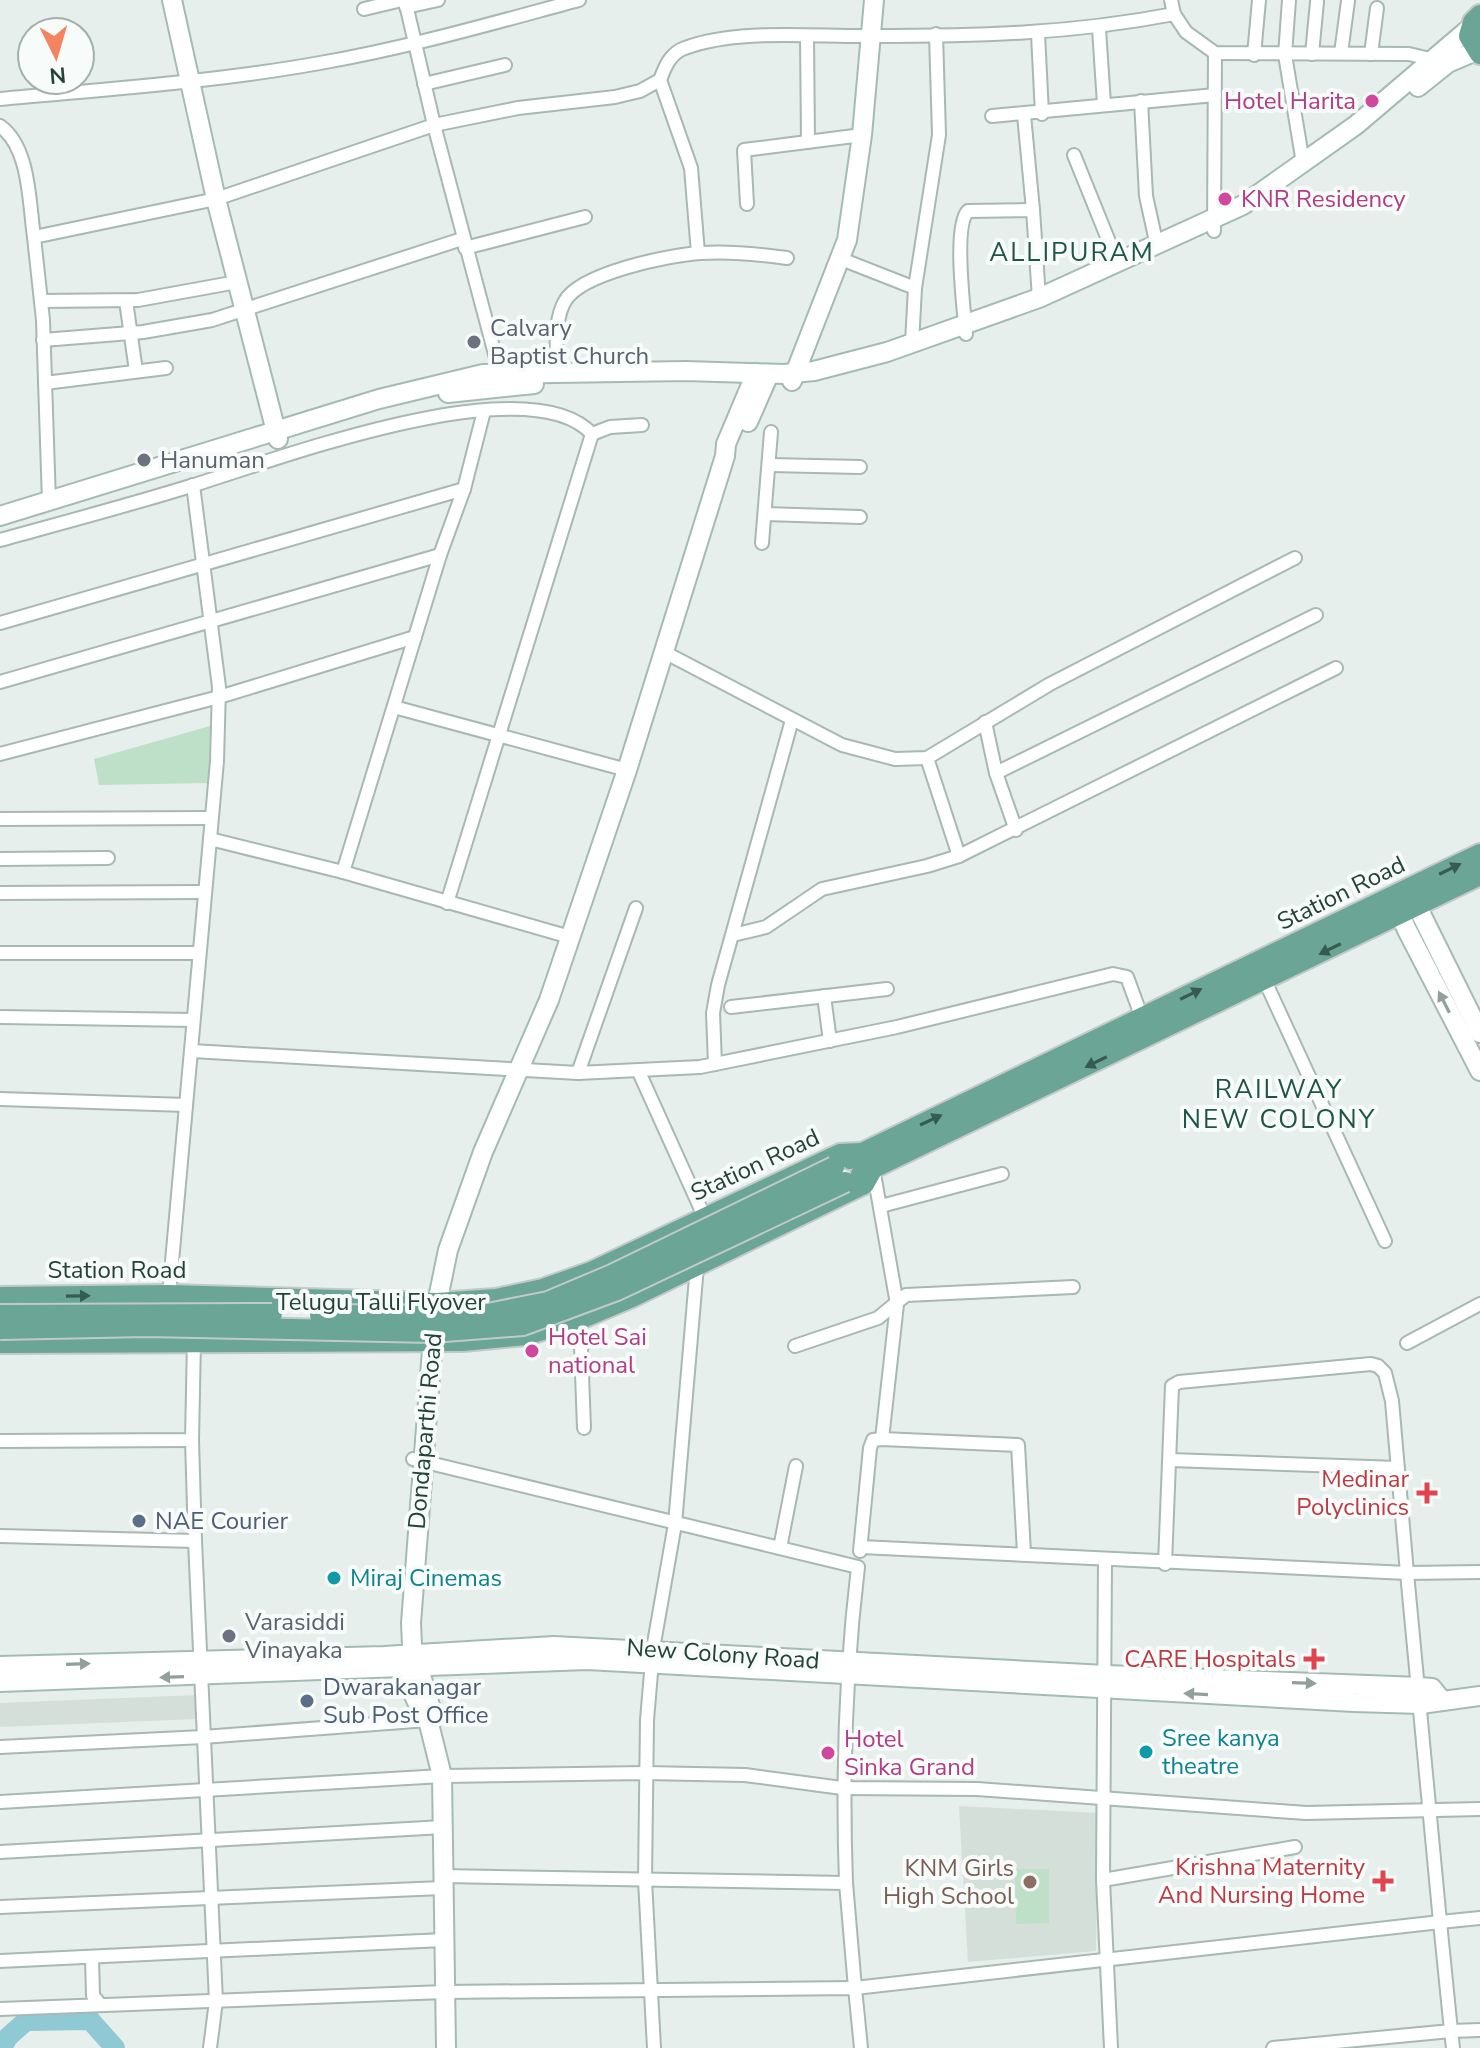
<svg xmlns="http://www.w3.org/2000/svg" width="1480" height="2048" font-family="'Nunito Sans',sans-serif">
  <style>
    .built { fill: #d4dfda }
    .green { fill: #bfe0c8 }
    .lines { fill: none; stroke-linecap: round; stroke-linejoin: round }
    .river { stroke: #8ec9d4; stroke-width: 20 }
    .street-casing { stroke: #a8b8b2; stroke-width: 16 }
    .secondary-casing { stroke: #a4bbb3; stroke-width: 22 }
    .primary-casing { stroke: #c2cac8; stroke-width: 24 }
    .street { stroke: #fff; stroke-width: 12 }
    .secondary { stroke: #fff; stroke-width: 18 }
    .primary { stroke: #6aa596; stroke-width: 20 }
    .primary-bridge-casing { stroke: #c2cac8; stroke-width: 24; stroke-linecap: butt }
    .primary-bridge { stroke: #6aa596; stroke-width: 20 }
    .oneway { fill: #365b51 }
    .oneway2 { fill: #92a09c }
    .hotel-dot { fill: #d1479c; stroke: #f7fbf9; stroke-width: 3 }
    .worship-dot { fill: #6b7280; stroke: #f7fbf9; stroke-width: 3 }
    .health-dot { fill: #e0444e; stroke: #f7fbf9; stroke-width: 3 }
    .service-dot { fill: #5c6f8a; stroke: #f7fbf9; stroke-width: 3 }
    .culture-dot { fill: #0f9aa8; stroke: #f7fbf9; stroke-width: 3 }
    .education-dot { fill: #8d6e63; stroke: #f7fbf9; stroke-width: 3 }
    .labels { text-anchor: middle; stroke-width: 8; stroke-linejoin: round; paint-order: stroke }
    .hotel-label { font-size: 24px; fill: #b23c85; stroke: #f7fbf9; text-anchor: start }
    .worship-label { font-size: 24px; fill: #5b616d; stroke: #f7fbf9; text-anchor: start }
    .street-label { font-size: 24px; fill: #24423a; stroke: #f7fbf9 }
    .health-label { font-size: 24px; fill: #be3a42; stroke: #f7fbf9; text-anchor: end }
    .service-label { font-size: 24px; fill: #4e5e75; stroke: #f7fbf9; text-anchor: start }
    .culture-label { font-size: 24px; fill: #0d838f; stroke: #f7fbf9; text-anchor: start }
    .education-label { font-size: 24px; fill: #785e54; stroke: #f7fbf9; text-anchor: end }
    .neighbourhood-label { font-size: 26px; letter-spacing: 2px; fill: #1f5548; stroke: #f7fbf9 }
  </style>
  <rect width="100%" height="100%" fill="#e6efeb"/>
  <g class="built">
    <path d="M197 1695 198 1719 0 1727V1703Z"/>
    <path d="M959 1806 1098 1813 1096 1951 968 1962Z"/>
  </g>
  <g class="green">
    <path d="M210 726 209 783 99 785 94 759Z"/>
    <path d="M1015 1869H1049V1923L1016 1924Z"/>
  </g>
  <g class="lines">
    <path class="river" d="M2 2048 8 2037 26 2021 90 2020 115 2048"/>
    <g class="street-casing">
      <g id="street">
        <path d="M1171 0 1174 14 1186 32 1215 53 1409 54 1430 59"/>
        <path d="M1289 0 1285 55 1303 163"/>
        <path d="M406 7 438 0"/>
        <path d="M364 9 402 0"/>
        <path d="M1099 29 1104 104"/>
        <path d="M1038 34 1042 114"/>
        <path d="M807 36 808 142"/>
        <path d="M1341 53 1348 1"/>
        <path d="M1312 54 1317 2"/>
        <path d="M1371 54 1377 8"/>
        <path d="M1254 55 1259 0"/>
        <path d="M660 80 691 168 698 253"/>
        <path d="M424 84 505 65"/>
        <path d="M0 99C107 89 214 82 320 63 407 48 493 23 579 0"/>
        <path d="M1141 101 1146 196 1157 246"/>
        <path d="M1024 115 1033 210"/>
        <path d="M992 116 1215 95"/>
        <path d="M0 126C30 147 29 203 34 237"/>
        <path d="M1074 155 1118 264"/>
        <path d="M747 204 744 150 862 135"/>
        <path d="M1214 231 1215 53"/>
        <path d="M465 248 585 217"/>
        <path d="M841 259 915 288 912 343"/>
        <path d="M915 288 939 135 936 34"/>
        <path d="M41 301 138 300 237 282"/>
        <path d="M126 301 136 371"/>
        <path d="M966 334C964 311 953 226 968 211L1033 210 1039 298"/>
        <path d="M43 340 143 332 212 320 462 239"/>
        <path d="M500 373 434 125 518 108 615 97 640 91 660 80C665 67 670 53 685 48 737 28 816 37 872 36 977 36 1070 34 1174 14"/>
        <path d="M556 374C558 352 553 321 565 301 581 273 669 255 701 253 730 251 758 254 787 258"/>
        <path d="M45 383 166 368"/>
        <path d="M770 465 860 467"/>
        <path d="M193 485 219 687 217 761 210 839 343 872 570 937"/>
        <path d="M49 502 43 320 34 237 216 199 434 125 405 0"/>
        <path d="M765 514 860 517"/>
        <path d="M0 540C65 522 130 505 194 485 275 460 528 364 592 434"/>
        <path d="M762 543 771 432"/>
        <path d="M440 555 464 489 484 411"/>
        <path d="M0 623 464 489"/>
        <path d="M664 652 842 745 895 759 927 758 1050 684 1295 558"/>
        <path d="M0 682 440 555 343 872"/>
        <path d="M394 707 627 770"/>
        <path d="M985 722 996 773 1016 830"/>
        <path d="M0 754 219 697 415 637"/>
        <path d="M927 758 959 856"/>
        <path d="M996 773 1316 615"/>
        <path d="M0 819 211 818"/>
        <path d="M0 859 108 858"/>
        <path d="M0 893 204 892"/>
        <path d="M447 903 592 434 610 427 642 425"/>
        <path d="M733 935 766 927 822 889 927 866 959 856 1336 668"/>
        <path d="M0 953H198"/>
        <path d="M1265 981 1385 1241"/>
        <path d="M824 996 830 1041"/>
        <path d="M731 1007 887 989"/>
        <path d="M0 1017 193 1020"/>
        <path d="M192 1051 578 1073 700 1067 897 1027 1113 974 1127 977 1142 1018"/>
        <path d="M715 1064 713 1013 718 985 792 720"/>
        <path d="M639 1072 704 1216"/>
        <path d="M578 1073 636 908"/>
        <path d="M0 1099 186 1105"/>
        <path d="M873 1168 897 1304 882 1439"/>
        <path d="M881 1206 1002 1174"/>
        <path d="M169 1295 210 839"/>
        <path d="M580 1319 584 1428"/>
        <path d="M1407 1343 1480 1304"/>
        <path d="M795 1346 878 1318 906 1295 1073 1287"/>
        <path d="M0 1441 192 1440 194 1340"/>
        <path d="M413 1459 858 1567C845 1675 842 1773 846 1883"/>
        <path d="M1170 1460 1398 1468"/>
        <path d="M0 1536 195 1541 192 1440"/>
        <path d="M195 1541 216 2001 210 2048"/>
        <path d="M861 1547 1407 1573 1440 1922 1480 1918"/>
        <path d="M780 1548 796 1466"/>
        <path d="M860 1551 870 1448 873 1440 882 1439 1018 1445 1024 1553"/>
        <path d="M1105 1561 1103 1880 1111 2048"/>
        <path d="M1165 1564 1172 1386 1179 1382 1371 1364 1378 1366 1385 1373 1392 1401 1407 1573 1480 1572"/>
        <path d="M0 1747 203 1737 428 1720"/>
        <path d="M0 1802 442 1776 645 1773 745 1775 842 1788 977 1789 1306 1813 1480 1809"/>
        <path d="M0 1852 443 1827"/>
        <path d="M443 1876 846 1883 855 1988 1440 1922 1451 2031 1273 2048"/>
        <path d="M1103 1880 1295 1847"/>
        <path d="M0 1907 442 1888"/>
        <path d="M92 1957 93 1996 100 2004"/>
        <path d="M0 1961 443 1940"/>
        <path d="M0 2009 444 1992 855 1988 861 2048"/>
        <path d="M654 2048 645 1880 647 1720 653 1649 675 1524 697 1266"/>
        <path d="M1453 2048 1451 2031 1480 2030"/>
      </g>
    </g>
    <g class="secondary-casing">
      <g id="secondary">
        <path d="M172 0 216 199 278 439"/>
        <path d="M1418 87 1448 63 1476 51"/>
        <path d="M792 381 847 240 862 135 874 0"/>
        <path d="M448 393 534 384"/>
        <path d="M748 422 769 374"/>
        <path d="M0 516 379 399 483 374 686 371 784 374 814 371 887 352 1039 298 1243 205 1356 125 1470 28"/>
        <path d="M1408 899 1417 906 1480 1033"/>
        <path d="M1399 901 1400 915 1407 930 1480 1071"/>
        <path d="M402 1657 406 1678 423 1715"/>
        <path d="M0 1666 384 1656 554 1646 1106 1675 1420 1687 1432 1688 1440 1698"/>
        <path d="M0 1682 587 1660 1354 1702 1421 1704 1480 1696"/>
        <path d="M446 2048 442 1776 428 1720 431 1709 412 1645 411 1623 432 1350 429 1342 448 1250 483 1152 549 1000 627 770 725 456 726 444 756 373"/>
      </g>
    </g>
    <g class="primary-casing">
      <g id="primary">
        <path d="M1480 15 1473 22 1469 36 1480 54"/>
        <path d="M850 1159 1480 854"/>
        <path d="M861 1174 1480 875"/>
        <path d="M0 1297 169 1295 437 1303 496 1299 543 1289 591 1272 840 1154 861 1153"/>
        <path d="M0 1343 463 1341 526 1335 580 1319 632 1297 864 1184 873 1168"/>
      </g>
    </g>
    <use href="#street" class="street"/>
    <use href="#secondary" class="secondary"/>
    <use href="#primary" class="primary"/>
    <g class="primary-bridge-casing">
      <g id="primary-bridge">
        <path d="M0 1315 272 1314"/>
        <path d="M320 1315 478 1316 548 1302 612 1275 834 1167"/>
        <path d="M0 1329 147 1326 432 1332 523 1325 617 1290 845 1182"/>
      </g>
    </g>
    <use href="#primary-bridge" class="primary-bridge"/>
  </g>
  <defs><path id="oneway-solid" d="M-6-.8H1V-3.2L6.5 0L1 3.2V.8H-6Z" transform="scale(2)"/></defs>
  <g class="oneway">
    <use href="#oneway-solid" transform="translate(1450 869) rotate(-26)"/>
    <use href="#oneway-solid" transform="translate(1330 949) rotate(154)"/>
    <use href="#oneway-solid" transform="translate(1191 994) rotate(-26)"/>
    <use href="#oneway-solid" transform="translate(1096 1062) rotate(154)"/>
    <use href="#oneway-solid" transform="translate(931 1120) rotate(-25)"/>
    <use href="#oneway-solid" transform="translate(78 1296) rotate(-1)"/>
  </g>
  <g class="oneway2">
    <use href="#oneway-solid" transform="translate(1444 1002) rotate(-117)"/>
    <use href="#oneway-solid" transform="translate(78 1664) rotate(-2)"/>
    <use href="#oneway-solid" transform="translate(172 1677) rotate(178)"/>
    <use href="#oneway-solid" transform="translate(1304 1683) rotate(2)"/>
    <use href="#oneway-solid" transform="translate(1196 1694) rotate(-177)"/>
  </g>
  <g class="hotel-dot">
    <circle cx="1372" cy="101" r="8"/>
    <circle cx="1225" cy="199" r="8"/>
    <circle cx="532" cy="1351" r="8"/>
    <circle cx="828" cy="1753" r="8"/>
  </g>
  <g class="worship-dot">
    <circle cx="474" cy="342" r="8"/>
    <circle cx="144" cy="460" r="8"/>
    <circle cx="229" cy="1636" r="8"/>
  </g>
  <g class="health-dot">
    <path d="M1423 1481h8v8h8v8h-8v8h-8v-8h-8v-8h8z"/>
    <path d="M1310 1647h8v8h8v8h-8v8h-8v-8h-8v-8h8z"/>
    <path d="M1379 1869h8v8h8v8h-8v8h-8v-8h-8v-8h8z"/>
  </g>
  <g class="service-dot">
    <circle cx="139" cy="1521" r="8"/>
    <circle cx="307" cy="1701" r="8"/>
  </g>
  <g class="culture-dot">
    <circle cx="334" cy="1578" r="8"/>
    <circle cx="1146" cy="1752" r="8"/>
  </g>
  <circle class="education-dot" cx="1030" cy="1882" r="8"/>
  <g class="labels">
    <g class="hotel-label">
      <text x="1356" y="109" text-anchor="end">Hotel Harita</text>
      <text x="1241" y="207">KNR Residency</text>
      <text x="548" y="1345">Hotel Sai<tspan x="548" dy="28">national</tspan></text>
      <text x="844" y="1747">Hotel<tspan x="844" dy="28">Sinka Grand</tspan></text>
    </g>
    <g class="worship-label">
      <text x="490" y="336">Calvary<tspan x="490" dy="28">Baptist Church</tspan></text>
      <text x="160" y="468">Hanuman</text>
      <text x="245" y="1630">Varasiddi<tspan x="245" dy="28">Vinayaka</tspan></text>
    </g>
    <g class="street-label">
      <text transform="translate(1341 893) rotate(-26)" y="8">Station Road</text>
      <text transform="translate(755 1165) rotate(-25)" y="8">Station Road</text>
      <text x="117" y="1278">Station Road</text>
      <text x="381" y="1310">Telugu Talli Flyover</text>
      <text transform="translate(425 1431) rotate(-85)" y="8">Dondaparthi Road</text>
      <text transform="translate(723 1654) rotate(4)" y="8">New Colony Road</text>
    </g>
    <g class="health-label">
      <text x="1409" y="1487">Medinar<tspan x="1409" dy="28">Polyclinics</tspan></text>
      <text x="1296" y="1667">CARE Hospitals</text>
      <text x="1365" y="1875">Krishna Maternity<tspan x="1365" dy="28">And Nursing Home</tspan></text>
    </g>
    <g class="service-label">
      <text x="155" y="1529">NAE Courier</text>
      <text x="323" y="1695">Dwarakanagar<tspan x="323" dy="28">Sub Post Office</tspan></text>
    </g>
    <g class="culture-label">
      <text x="350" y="1586">Miraj Cinemas</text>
      <text x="1162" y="1746">Sree kanya<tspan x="1162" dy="28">theatre</tspan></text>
    </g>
    <g class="education-label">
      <text x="1014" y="1876">KNM Girls<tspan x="1014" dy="28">High School</tspan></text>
    </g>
    <g class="neighbourhood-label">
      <text x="1072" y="261">ALLIPURAM</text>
      <text x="1279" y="1098">RAILWAY<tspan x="1279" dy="30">NEW COLONY</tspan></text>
    </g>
  </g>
  <g transform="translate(56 56) rotate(175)"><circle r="38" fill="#f7fbf9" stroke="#a3b1ad" stroke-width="2"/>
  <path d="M0-6L14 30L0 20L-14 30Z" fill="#f4845f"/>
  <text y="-12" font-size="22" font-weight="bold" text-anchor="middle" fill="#24423a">N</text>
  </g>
</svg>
